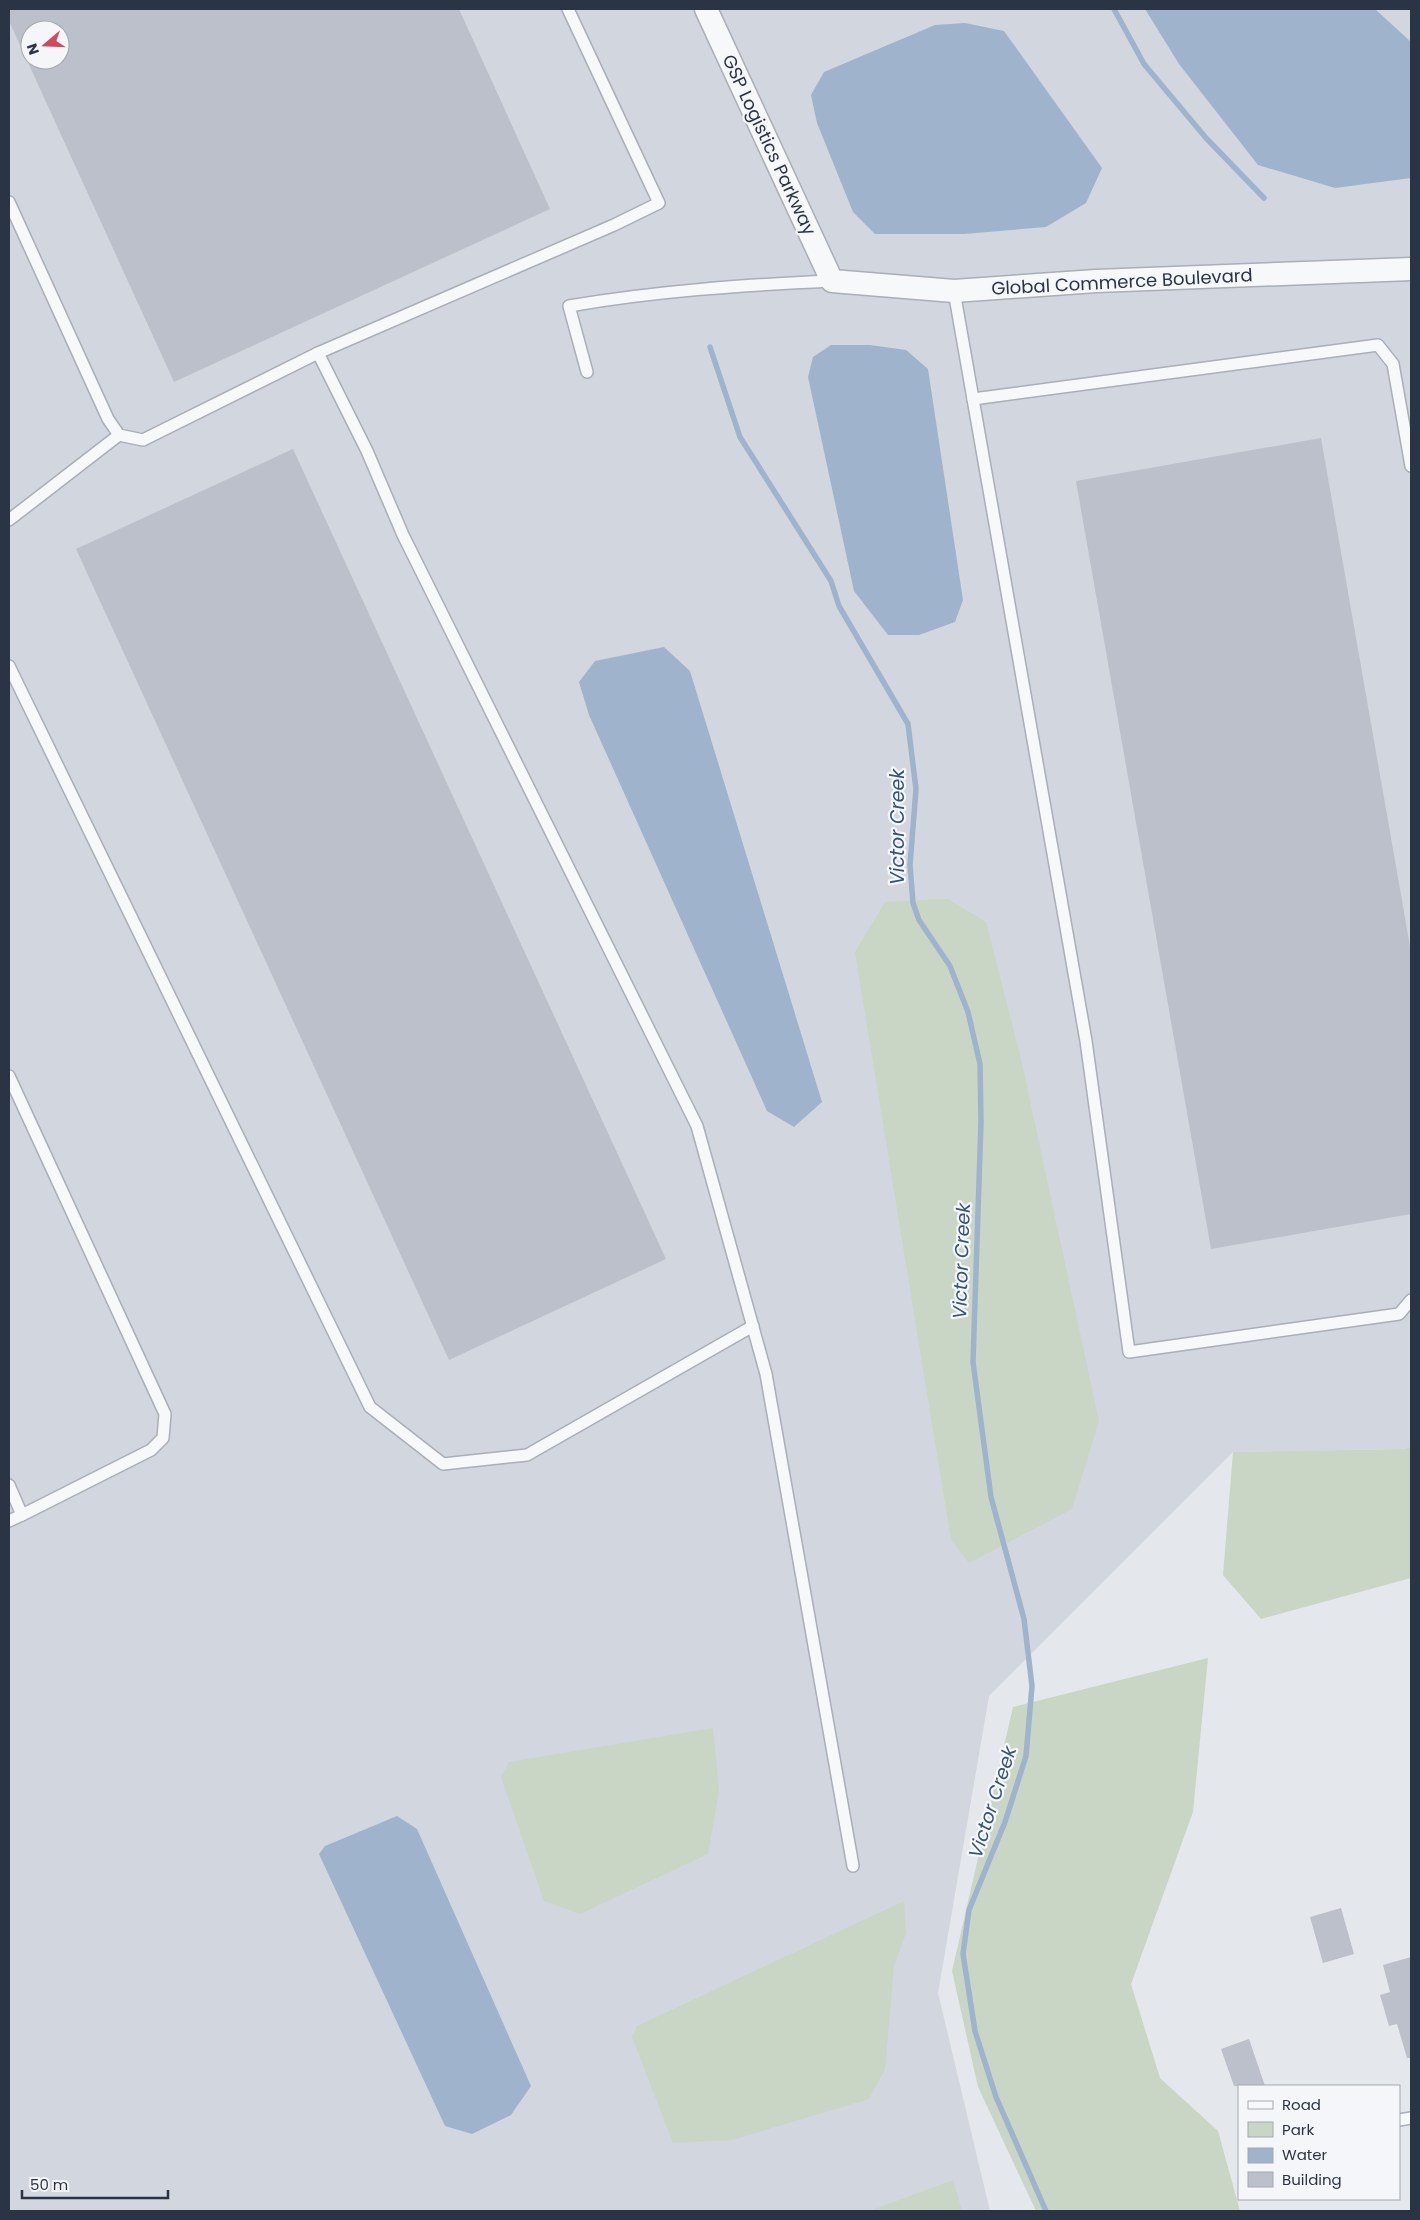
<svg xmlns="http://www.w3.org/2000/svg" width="1420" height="2220" font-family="Poppins,sans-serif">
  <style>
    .built { fill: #d2d6de; fill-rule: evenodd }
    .green { fill: #c9d6c5 }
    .water { fill: #9fb4cc }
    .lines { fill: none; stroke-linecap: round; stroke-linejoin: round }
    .stream { stroke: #9fb4cc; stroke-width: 5.5 }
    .building { fill: #bbc0ca; fill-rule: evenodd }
    .lane-casing { stroke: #a9aeb7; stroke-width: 14 }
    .street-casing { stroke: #a9aeb7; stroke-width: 25 }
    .lane { stroke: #f7f8fa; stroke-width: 11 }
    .street { stroke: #f7f8fa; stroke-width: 22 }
    .labels { text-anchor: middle; stroke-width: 4.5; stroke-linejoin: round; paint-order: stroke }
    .street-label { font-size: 18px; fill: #2b3445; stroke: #f4f6f9 }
    .water-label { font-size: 19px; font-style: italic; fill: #34527a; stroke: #f4f6f9 }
  </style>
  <rect width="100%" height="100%" fill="#e4e7ec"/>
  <path class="built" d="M9 9H1411V1447L1403 1449 1233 1452 989 1696 938 1993 990 2211H9ZM30 30H60V60H30Z"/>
  <g class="green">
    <path d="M948 899 986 922 1021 1059 1099 1421 1072 1509 969 1563 951 1540 855 952 885 902Z"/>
    <path d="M1411 1447V1578L1261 1619 1223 1575 1233 1452 1403 1449Z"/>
    <path d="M1208 1658 1193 1812 1131 1984 1160 2078 1218 2131 1240 2211H1036L978 2087 952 1971 1013 1707Z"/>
    <path d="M713 1728 719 1790 708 1854 580 1914 544 1901 501 1777 509 1762Z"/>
    <path d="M904 1901 906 1933 894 1966 885 2069 869 2099 732 2140 673 2143 632 2037 637 2026Z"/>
    <path d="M953 2180 962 2211H869Z"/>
  </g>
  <g class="water">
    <path d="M1145 9H1375L1411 42V178L1335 188 1258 165 1179 64Z"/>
    <path d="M965 23 1004 31 1102 168 1086 203 1046 227 964 234H875L853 212 817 123 811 95 824 72 935 25Z"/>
    <path d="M831 345H870L906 350 928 369 963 600 955 622 919 635H888L854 591 808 377 813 357Z"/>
    <path d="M664 647 690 671 822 1102 794 1127 767 1111 589 715 579 682 595 661Z"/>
    <path d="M397 1816 417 1829 531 2086 511 2115 472 2134 445 2126 319 1854 325 1846Z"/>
  </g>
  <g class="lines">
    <g class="stream">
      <path d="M1114 9 1144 64 1206 138 1264 198"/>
      <path d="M710 347 740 437 831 581 839 606 908 724 916 789 910 865 913 903 919 920 950 966 968 1012 980 1064 981 1122 973 1362 991 1497 1024 1619 1032 1686 1026 1756 1005 1822 969 1910 963 1954 975 2031 996 2097 1046 2211"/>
    </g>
  </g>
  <g class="building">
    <path d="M9 9H459L550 209 174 382 9 21ZM30 30H60V60H30Z"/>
    <path d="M1321 438 1411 952V1214L1211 1249 1076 481Z"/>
    <path d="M293 449 666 1259 449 1360 76 549Z"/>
    <path d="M1341 1908 1354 1954 1323 1963 1310 1917Z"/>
    <path d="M1411 1957V2058H1407L1397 2024 1389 2026 1380 1995 1390 1992 1383 1965Z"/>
    <path d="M1249 2039 1265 2086H1234L1221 2049Z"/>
  </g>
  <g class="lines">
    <g class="lane-casing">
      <g id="lane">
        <path d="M9 202 108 419 119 435 143 440 318 353 614 225 659 203 568 9"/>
        <path d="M954 291 1086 1041 1129 1352 1399 1314 1411 1300"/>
        <path d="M318 353 367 451 403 535 697 1126 766 1374 853 1866"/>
        <path d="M587 372 569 306C656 291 744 285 832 281"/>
        <path d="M973 399 1378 345 1393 364 1411 466"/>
        <path d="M9 520 119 435"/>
        <path d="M9 666 370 1407 443 1464 527 1455 753 1326"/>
        <path d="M9 1076 165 1414 163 1438 151 1450 22 1515 9 1485"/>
        <path d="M9 1521 22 1515"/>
        <path d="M1399 2120 1411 2118"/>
      </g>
    </g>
    <g class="street-casing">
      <path id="street" d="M706 9 832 281 954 291 1096 281 1411 269"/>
    </g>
    <use href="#lane" class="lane"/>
    <use href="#street" class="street"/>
  </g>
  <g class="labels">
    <g class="street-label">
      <text transform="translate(769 145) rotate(65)" y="6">GSP Logistics Parkway</text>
      <text transform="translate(1122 282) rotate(-3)" y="6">Global Commerce Boulevard</text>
    </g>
    <g class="water-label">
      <text transform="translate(897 827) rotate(-90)" y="7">Victor Creek</text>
      <text transform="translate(961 1261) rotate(-88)" y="7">Victor Creek</text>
      <text transform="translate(992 1802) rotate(-72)" y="7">Victor Creek</text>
    </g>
  </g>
  <rect width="1420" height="2220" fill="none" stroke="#2b3445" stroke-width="20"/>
  <rect x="1238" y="2085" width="162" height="115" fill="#f4f6f9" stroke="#a4a8b1"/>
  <rect x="1248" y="2101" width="25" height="8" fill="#f7f8fa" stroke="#a4a8b1"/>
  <text x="1282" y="2110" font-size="15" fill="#2b3445">Road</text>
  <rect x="1248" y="2122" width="25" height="15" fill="#c9d6c5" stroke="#a4a8b1"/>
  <text x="1282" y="2135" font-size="15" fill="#2b3445">Park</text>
  <rect x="1248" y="2148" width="25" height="15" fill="#9fb4cc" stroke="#a4a8b1"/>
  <text x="1282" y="2160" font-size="15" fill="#2b3445">Water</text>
  <rect x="1248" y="2172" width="25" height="15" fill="#bbc0ca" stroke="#a4a8b1"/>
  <text x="1282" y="2185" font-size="15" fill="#2b3445">Building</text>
  <g transform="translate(45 45) rotate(251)"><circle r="24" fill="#f4f6f9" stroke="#a4a8b1"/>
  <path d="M0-4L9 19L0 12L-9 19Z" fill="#d1495b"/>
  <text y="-8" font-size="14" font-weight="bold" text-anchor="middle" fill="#2b3445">N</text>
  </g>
  <path d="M22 2190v8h146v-8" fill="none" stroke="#2b3445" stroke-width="2.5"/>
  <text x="30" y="2190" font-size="15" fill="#2b3445" stroke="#f4f6f9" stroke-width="4" paint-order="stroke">50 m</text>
</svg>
